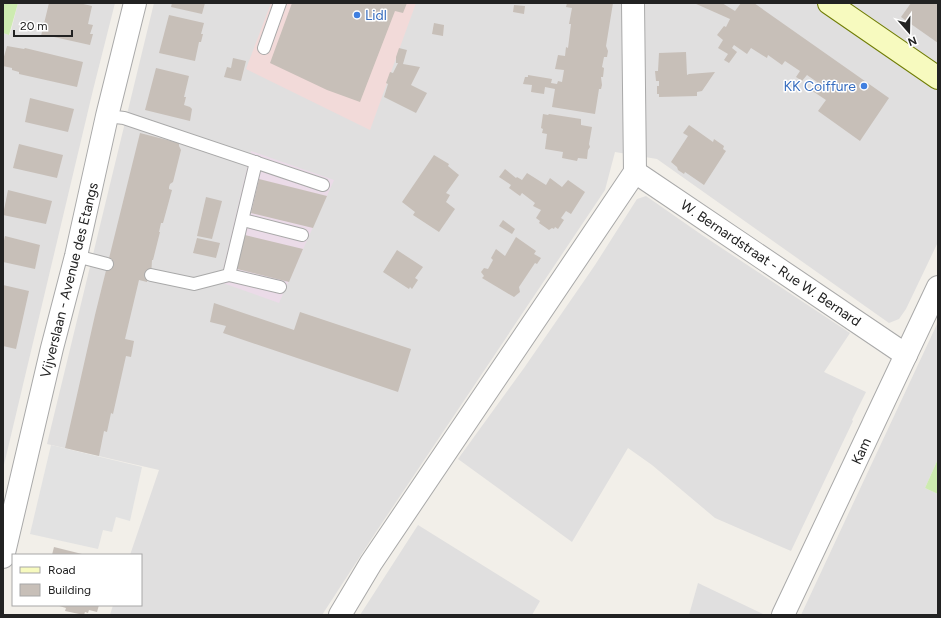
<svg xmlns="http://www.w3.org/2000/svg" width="941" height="618" font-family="Figtree,sans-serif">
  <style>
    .residential { fill: #e0dfdf }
    .commercial { fill: #f2dad9 }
    .industrial { fill: #ebdbe8 }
    .grass { fill: #cdebb0 }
    .parking { fill: #e2e2e2 }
    .building { fill: #c7bfb8 }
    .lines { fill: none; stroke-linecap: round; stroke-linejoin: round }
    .lane-casing { stroke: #a9a9a9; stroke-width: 14 }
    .street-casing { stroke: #a9a9a9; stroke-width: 24 }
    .secondary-casing { stroke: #707d05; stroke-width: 24 }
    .lane { stroke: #fff; stroke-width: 12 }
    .street { stroke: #fff; stroke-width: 22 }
    .secondary { stroke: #f7fabf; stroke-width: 22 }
    .shop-dot { fill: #3f7fe0; stroke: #fff; stroke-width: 1.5 }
    .labels { text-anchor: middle; stroke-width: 3; stroke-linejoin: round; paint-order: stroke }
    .shop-label { font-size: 14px; fill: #366cbe; stroke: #fff; text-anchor: start }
    .street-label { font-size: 14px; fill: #222; stroke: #fff }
  </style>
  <rect width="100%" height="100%" fill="#f2efe9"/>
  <g class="residential">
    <path d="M18 3H115L93 90 3 469V33L10 35Z"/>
    <path d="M154 3H938V242L906 309 899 319 889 323 657 159 615 152 605 190 376 532 322 615H110L113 605H141V555H130L159 470 47 444Z"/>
    <path d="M646 196 702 235 850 333 824 372 866 392 852 420 853 421 791 551 715 518 652 465 628 448 572 542 458 459 524 368 595 265 637 199Z"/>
    <path d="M938 322V459L925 488 938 494V615H801Z"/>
    <path d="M418 525 540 601 532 615H360Z"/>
    <path d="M698 583 763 614V615H689Z"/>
  </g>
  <path class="commercial" d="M271 3H416L370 130 246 69Z"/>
  <path class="industrial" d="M251 151 334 180 279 303 220 282Z"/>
  <g class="grass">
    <path d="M3 3H18L9 35 3 33Z"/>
    <path d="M938 459V494L925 488Z"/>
  </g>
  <path class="parking" d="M51 445 142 467 130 521 116 517 112 532 103 530 98 549 30 534Z"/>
  <g class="building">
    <path d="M49 3H79L92 6 88 24 93 25 90 34H93L90 45 45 35V36H41Z"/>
    <path d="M172 3H205L202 14 171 7Z"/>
    <path d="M292 3H407L403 13 395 11 360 102 327 90 270 63Z"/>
    <path d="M567 3H613L606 46 608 51 607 57H604L602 67 604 68 603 77H601L602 85 601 89H599L595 114 552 107 555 89 545 87 544 94 531 92 532 85 523 84 525 77H528V75L552 79 551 83 557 84 558 81 562 82 564 70 555 69 558 55 565 56 566 47 568 48 571 24H569L572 8 566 7Z"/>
    <path d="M694 3H722L735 11 741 3H754L889 98 860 141 818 111 826 100 811 90 817 82 807 75 802 81 796 77 800 71 785 61 782 65 768 55 767 58 751 48 747 54 734 45 732 48 737 52 729 63 724 60 728 54 718 48 723 40 717 35 724 26 726 27 730 19Z"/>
    <path d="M911 3H938V43L901 17Z"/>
    <path d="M514 5 525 6 524 14 513 12Z"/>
    <path d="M169 15 204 23 201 34H203L201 42H199L195 61 159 53Z"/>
    <path d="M434 23 444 25 443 36 432 34Z"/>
    <path d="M7 46 24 49 25 48 83 62 77 87 19 74V72L12 70V68L3 66V60Z"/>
    <path d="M399 48 407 50 403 64 420 67 411 85 427 93 416 113 384 97 388 84 386 83 390 72 393 73 398 63H396V57Z"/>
    <path d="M686 52 687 75 689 74 715 72 702 91 697 92V96L659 97V94H657V86H659V81H656L655 71H658L659 53Z"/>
    <path d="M233 58 246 61 241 81 224 77 227 67 231 68Z"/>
    <path d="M156 68 189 76 184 97H186L184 105 190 107 192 109 190 121 145 110Z"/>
    <path d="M30 98 74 109 68 132 25 122Z"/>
    <path d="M543 114 548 115 549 114 581 119V125L592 127 589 144 590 147 588 150 587 159 578 158 577 161 562 158 563 152 545 149 547 134 542 133 543 129 541 128Z"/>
    <path d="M689 125 713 142 714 139 724 146 723 149 726 151 704 185 685 172 684 174 678 170 677 167 671 162 688 136 683 133Z"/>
    <path d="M140 133 179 143V146L181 150 173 182 170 184 169 187V189L172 190 163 223H161L159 232H160L153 260H152L151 277 148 276 147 282 139 280 125 339 134 341 131 357 126 356 113 414 111 413 107 432 104 431 99 456 65 448 95 315Z"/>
    <path d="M19 144 63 155 57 178 13 168Z"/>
    <path d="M434 155 449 164 448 166 459 175 446 193 450 195 446 202 455 209 439 232 413 215 415 212 402 202Z"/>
    <path d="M505 169 516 178 517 177 522 180 527 173 546 185 550 178 562 187 568 180 585 192 571 214 566 211 561 218 564 220 558 229 555 227 554 229 552 228 549 230 539 223 540 221 536 218 541 210 533 206 535 203 522 193 520 196 509 188 511 185 499 177Z"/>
    <path d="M259 179 327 196 313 228 251 213Z"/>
    <path d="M8 190 52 201 46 224 3 215Z"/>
    <path d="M206 197 222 201 212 239 197 236Z"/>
    <path d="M503 220 515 229 512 234 499 226Z"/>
    <path d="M245 235 303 249 289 282 237 269Z"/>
    <path d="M5 236 40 245 35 269 3 262V245Z"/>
    <path d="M516 237 536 251 534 254 541 258 537 264 535 263 519 287 520 292 514 297 482 278 484 276 481 272 484 268 488 269 493 260 491 258 496 249 505 256Z"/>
    <path d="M197 238 220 243 216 258 193 253Z"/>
    <path d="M397 250 423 267 415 278 418 280 412 289 410 287 409 289 383 272Z"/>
    <path d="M3 285 29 291 16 349 3 346Z"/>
    <path d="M214 303 294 330 300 312 411 349 398 392 223 333 226 326 210 322Z"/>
    <path d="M54 547 82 554V555H52Z"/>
    <path d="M56 605H99L97 612 89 610 88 613 85 612 84 615 65 611 66 608Z"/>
  </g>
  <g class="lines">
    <g class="lane-casing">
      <g id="lane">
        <path d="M264 48 280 3"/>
        <path d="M107 116 124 118 323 185"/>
        <path d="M256 162 229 275 280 287"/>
        <path d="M243 220 302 235"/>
        <path d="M76 256 107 264"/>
        <path d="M151 275 194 284 229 275"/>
      </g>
    </g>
    <g class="street-casing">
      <g id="street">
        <path d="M635 172 906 355"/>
        <path d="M3 557 52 348 76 256 107 116 135 3"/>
        <path d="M340 615 371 563 635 172 633 3"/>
        <path d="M783 615 938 287"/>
      </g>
    </g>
    <g class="secondary-casing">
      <path id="secondary" d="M829 3 938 78"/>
    </g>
    <use href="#lane" class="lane"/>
    <use href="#street" class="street"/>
    <use href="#secondary" class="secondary"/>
  </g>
  <g class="shop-dot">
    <circle cx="357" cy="15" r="4"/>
    <circle cx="864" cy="86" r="4"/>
  </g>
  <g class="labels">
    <g class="shop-label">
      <text x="365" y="20">Lidl</text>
      <text x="856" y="91" text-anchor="end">KK Coiffure</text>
    </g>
    <g class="street-label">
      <text transform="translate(771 263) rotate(34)" y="5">W. Bernardstraat - Rue W. Bernard</text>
      <text transform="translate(69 280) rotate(-76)" y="5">Vijverslaan - Avenue des Etangs</text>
      <text transform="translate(861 451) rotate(-65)" y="5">Kam</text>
    </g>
  </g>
  <rect width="941" height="618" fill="none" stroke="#222222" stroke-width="8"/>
  <rect x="12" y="554" width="130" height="52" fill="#ffffff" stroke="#a7a7a7"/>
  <rect x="20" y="567" width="20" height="6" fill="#f7fabf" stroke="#a7a7a7"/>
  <text x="48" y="574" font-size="12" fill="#222222">Road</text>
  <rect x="20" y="584" width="20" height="12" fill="#c7bfb8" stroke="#a7a7a7"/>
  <text x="48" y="594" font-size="12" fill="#222222">Building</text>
  <g transform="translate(909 32) rotate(160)" stroke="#ffffff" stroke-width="3" paint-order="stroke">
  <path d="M0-3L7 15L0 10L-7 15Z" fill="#222222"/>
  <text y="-6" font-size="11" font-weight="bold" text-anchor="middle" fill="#222222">N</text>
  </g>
  <path d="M14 30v6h58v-6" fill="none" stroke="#222222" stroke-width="2"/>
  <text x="20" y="30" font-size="12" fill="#222222" stroke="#ffffff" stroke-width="3" paint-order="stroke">20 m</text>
</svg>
